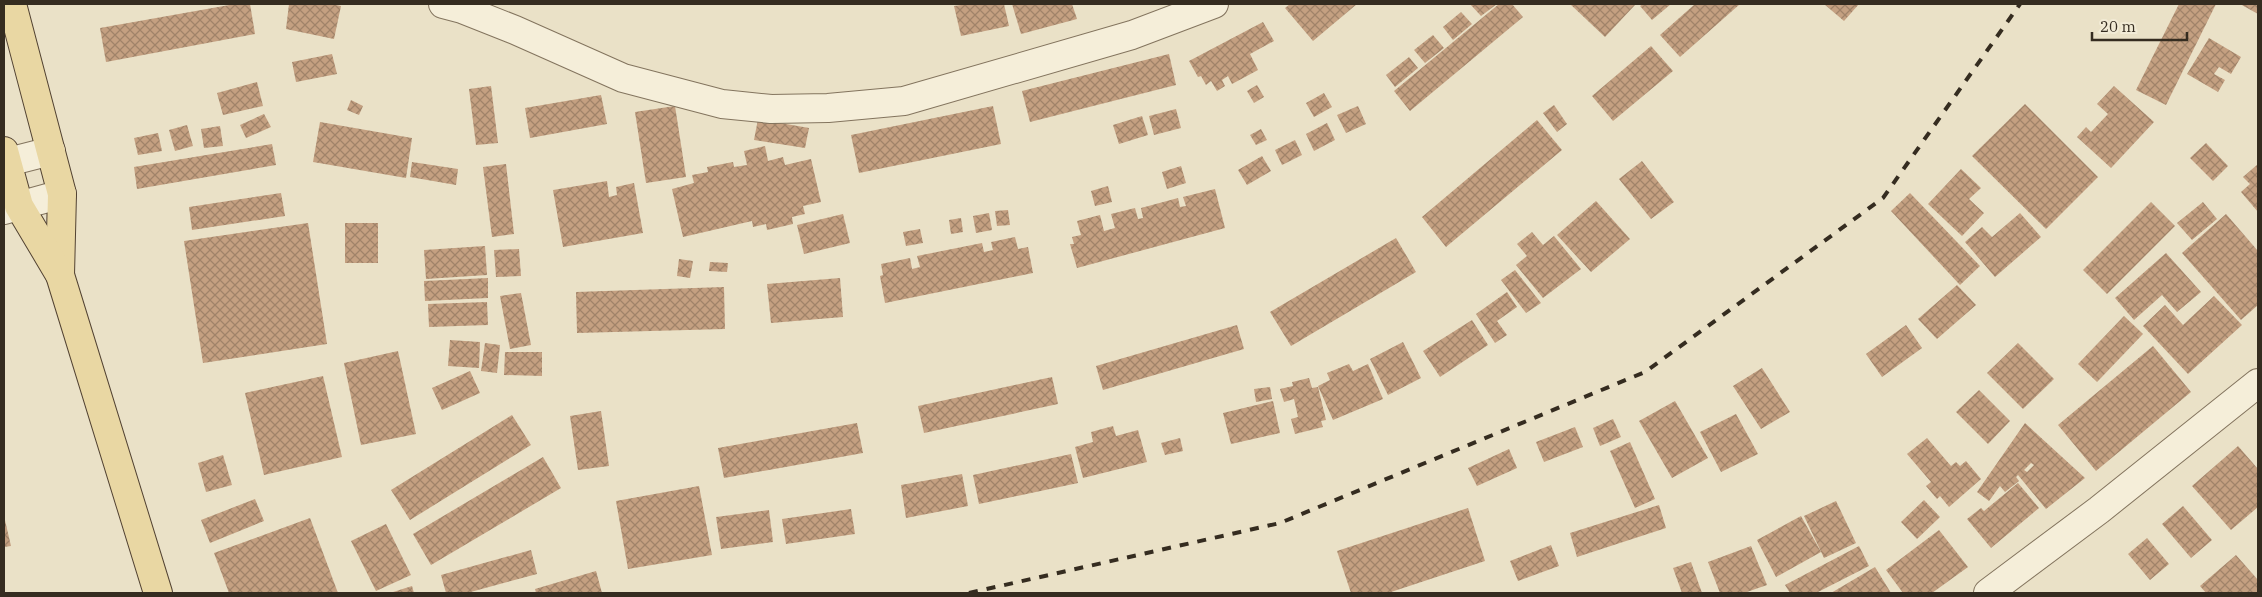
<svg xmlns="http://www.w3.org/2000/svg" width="2262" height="597" font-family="'IBM Plex Serif',serif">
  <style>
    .building { fill: url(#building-cross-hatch); fill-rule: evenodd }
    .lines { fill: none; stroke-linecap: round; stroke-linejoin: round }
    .minor-casing { stroke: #83745e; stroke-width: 30 }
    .major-casing { stroke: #524232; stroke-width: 30 }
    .minor { stroke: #f5eed9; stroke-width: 28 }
    .major { stroke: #e9d7a3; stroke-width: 28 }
    .rail { stroke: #352c20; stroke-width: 4; stroke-dasharray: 9 9; stroke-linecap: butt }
  </style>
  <defs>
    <pattern id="building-cross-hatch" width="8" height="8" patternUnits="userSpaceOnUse" patternTransform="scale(1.25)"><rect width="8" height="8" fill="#c4a081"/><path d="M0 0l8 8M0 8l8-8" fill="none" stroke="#a08369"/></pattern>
  </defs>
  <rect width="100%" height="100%" fill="#eae1c7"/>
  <g class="building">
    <path d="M235 4H250L255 34 106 62 100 28Z"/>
    <path d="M289 4H331L341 6 334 39 286 29Z"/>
    <path d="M968 4H1004L1009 26 961 36 954 6Z"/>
    <path d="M1012 4H1072L1077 19 1021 34Z"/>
    <path d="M1290 4H1357L1313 41 1285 8Z"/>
    <path d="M1470 4H1497L1481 16Z"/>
    <path d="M1499 4H1512L1523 17 1410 111 1394 91Z"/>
    <path d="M1570 4H1634L1635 5 1605 37Z"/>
    <path d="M1643 4H1671L1652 20 1640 6Z"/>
    <path d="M1695 4H1740L1680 57 1660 35Z"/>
    <path d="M1824 4H1859L1844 21Z"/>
    <path d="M2179 4H2216L2166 105 2136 90Z"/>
    <path d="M2240 4H2258V14Z"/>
    <path d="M1461 12 1472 24 1453 40 1443 27Z"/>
    <path d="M1263 22 1274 41 1250 54 1258 70 1232 84 1228 76 1222 80 1225 86 1217 91 1211 81 1206 85 1201 76 1198 77 1189 61Z"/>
    <path d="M1433 35 1444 48 1425 63 1414 50Z"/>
    <path d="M2209 38 2241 57 2231 74 2219 67 2214 74 2225 80 2218 92 2187 74Z"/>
    <path d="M1651 46 1673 71 1613 121 1592 96Z"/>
    <path d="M332 54 337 74 296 82 292 62Z"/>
    <path d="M1169 54 1176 85 1030 122 1022 91Z"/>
    <path d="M1409 57 1418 68 1395 87 1386 75Z"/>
    <path d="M257 82 263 106 223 115 217 93Z"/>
    <path d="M1257 85 1264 97 1254 103 1247 91Z"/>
    <path d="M491 86 498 143 476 145 469 89Z"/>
    <path d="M2114 86 2154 122 2111 168 2077 137 2086 127 2091 132 2108 114 2097 104Z"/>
    <path d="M1324 93 1332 107 1314 117 1306 103Z"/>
    <path d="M601 95 607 124 530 138 525 108Z"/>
    <path d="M351 100 363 106 359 115 347 110Z"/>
    <path d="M2025 104 2098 177 2046 229 1972 156Z"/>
    <path d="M1554 105 1567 124 1557 132 1543 113Z"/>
    <path d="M675 106 686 177 646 183 635 112Z"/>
    <path d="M993 106 1001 144 859 173 851 135Z"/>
    <path d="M1358 106 1366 124 1346 133 1337 115Z"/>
    <path d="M1176 109 1181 128 1154 135 1149 116Z"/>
    <path d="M264 114 271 127 246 138 240 125Z"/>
    <path d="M1142 116 1148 135 1119 144 1113 125Z"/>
    <path d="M758 119 809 128 805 148 754 140Z"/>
    <path d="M1537 120 1562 150 1446 247 1422 217Z"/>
    <path d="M320 122 412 138 406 178 313 162Z"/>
    <path d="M1327 123 1335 140 1314 151 1306 134Z"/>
    <path d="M187 125 193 146 175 151 169 130Z"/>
    <path d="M220 126 223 146 204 148 201 129Z"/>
    <path d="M1261 129 1267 140 1256 145 1250 135Z"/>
    <path d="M158 133 162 151 138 155 134 138Z"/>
    <path d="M1295 140 1302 155 1282 165 1275 150Z"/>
    <path d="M2206 143 2228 166 2213 181 2190 158Z"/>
    <path d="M272 144 276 165 137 189 134 167Z"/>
    <path d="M765 146 768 161 783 157 785 165 811 159 821 202 803 206 805 214 792 217 793 224 767 230 766 224 753 227 752 221 683 237 672 189 694 183 692 175 708 172 707 167 733 162 734 167 747 165 744 151Z"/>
    <path d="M1262 156 1271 171 1247 185 1238 170Z"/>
    <path d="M1642 161 1674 202 1651 219 1619 179Z"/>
    <path d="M412 162 458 169 456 185 410 177Z"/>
    <path d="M506 164 514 234 492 237 483 167Z"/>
    <path d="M2258 164V212L2241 192 2250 184 2243 177Z"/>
    <path d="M1181 166 1186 183 1167 189 1162 172Z"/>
    <path d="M1961 169 1981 188 1969 199 1984 213 1962 236 1928 204Z"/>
    <path d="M607 181 609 197 617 195 616 187 634 183 643 233 563 247 553 190Z"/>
    <path d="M1108 186 1112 202 1095 206 1091 191Z"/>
    <path d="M1215 189 1225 228 1077 268 1070 244H1074L1072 237 1081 235 1077 221 1100 215 1104 231 1115 228 1111 214 1135 208 1138 219 1143 218 1141 208 1178 198 1180 207 1186 206 1183 197Z"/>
    <path d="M281 193 285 216 192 230 189 207Z"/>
    <path d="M1910 193 1980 266 1960 285 1891 211Z"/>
    <path d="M1596 201 1630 239 1591 272 1557 235Z"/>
    <path d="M2151 202 2175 226 2107 294 2083 270Z"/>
    <path d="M2203 202 2217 219 2192 240 2177 223Z"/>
    <path d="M1008 210 1010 225 997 226 995 211Z"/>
    <path d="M989 213 992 230 976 233 973 216Z"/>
    <path d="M2020 213 2041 237 1995 277 1965 242 1982 227 1992 237Z"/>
    <path d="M843 214 850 243 804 254 797 225Z"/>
    <path d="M2226 214 2258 251V305L2241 320 2182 253Z"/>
    <path d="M961 218 963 232 951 234 949 220Z"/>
    <path d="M308 223 327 344 203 363 184 241Z"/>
    <rect x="345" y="223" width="33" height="40"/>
    <path d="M920 229 923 243 906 246 903 232Z"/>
    <path d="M1532 232 1543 245 1554 236 1581 269 1543 298 1516 265 1527 256 1517 244Z"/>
    <path d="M1015 237 1018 249 1028 247 1033 273 885 303 880 276 883 275 881 264 910 258 912 269 920 267 917 256 982 243 984 252 993 250 991 242Z"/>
    <path d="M1396 238 1416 272 1291 346 1270 312Z"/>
    <path d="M485 246 487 275 426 279 424 250Z"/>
    <path d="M519 249 521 276 496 277 494 250Z"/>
    <path d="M2166 253 2201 292 2177 312 2162 295 2134 320 2115 298Z"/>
    <path d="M679 259 693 261 690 278 677 276Z"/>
    <path d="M710 262 728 263 727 272 709 271Z"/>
    <path d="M1515 270 1541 303 1526 313 1501 280Z"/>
    <path d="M488 278V298L425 301 424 281Z"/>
    <path d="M840 278 843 317 771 323 767 284Z"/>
    <path d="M1957 285 1976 305 1937 339 1918 319Z"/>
    <path d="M724 287 725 329 577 333 576 292Z"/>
    <path d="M1507 292 1517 307 1497 321 1507 335 1495 343 1476 314Z"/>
    <path d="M521 293 531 345 510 349 500 296Z"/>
    <path d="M2214 296 2242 325 2188 374 2143 326 2165 305 2183 325Z"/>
    <path d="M487 302 488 325 429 327 428 304Z"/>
    <path d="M2124 316 2143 334 2097 382 2078 364Z"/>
    <path d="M1472 320 1488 345 1440 377 1423 351Z"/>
    <path d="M1237 325 1244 349 1103 390 1096 366Z"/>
    <path d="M1906 325 1922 348 1882 377 1866 354Z"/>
    <path d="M450 340 480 342 479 368 448 366Z"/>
    <path d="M1403 342 1421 378 1388 395 1370 359Z"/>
    <path d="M485 343 500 345 497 373 481 371Z"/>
    <path d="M2018 343 2054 379 2023 409 1987 373Z"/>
    <path d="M2153 346 2191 392 2096 471 2058 425Z"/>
    <path d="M398 351 416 434 361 445 344 363Z"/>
    <path d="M505 352H542V376L504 375Z"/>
    <path d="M1349 364 1353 371 1368 364 1383 399 1333 420 1318 386 1330 380 1327 373Z"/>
    <path d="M1762 368 1790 412 1761 429 1733 386Z"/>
    <path d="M470 371 480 393 442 410 432 388Z"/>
    <path d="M323 376 342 457 264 475 245 393Z"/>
    <path d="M1052 377 1058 404 924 433 918 406Z"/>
    <path d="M1309 378 1312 388 1318 387 1326 420 1321 421 1323 427 1295 434 1291 419 1298 417 1294 399 1284 402 1280 389 1293 386 1292 382Z"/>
    <path d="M1270 387 1272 399 1256 402 1254 389Z"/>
    <path d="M1979 390 2010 421 1988 444 1956 412Z"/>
    <path d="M1273 401 1280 433 1231 444 1223 413Z"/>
    <path d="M1675 401 1708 458 1672 478 1639 421Z"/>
    <path d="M601 411 609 466 578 470 570 416Z"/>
    <path d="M1736 414 1758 454 1721 472 1700 432Z"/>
    <path d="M512 415 531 445 410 520 391 490Z"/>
    <path d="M1613 419 1621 437 1600 446 1593 428Z"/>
    <path d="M857 423 863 453 724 478 718 448Z"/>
    <path d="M2025 423 2085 478 2046 509 2018 475 2016 477 2019 481 2005 492 2000 486 1989 501 1977 492ZM2031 463 2034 465 2027 472 2024 470Z"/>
    <path d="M1113 426 1116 436 1138 430 1147 462 1083 478 1075 447 1093 442 1091 432Z"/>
    <path d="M1575 427 1583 447 1544 462 1536 442Z"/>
    <path d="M1180 438 1183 451 1165 455 1161 443Z"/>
    <path d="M1927 438 1951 466 1956 462 1960 466 1966 461 1981 479 1949 507 1940 496 1937 499 1926 486 1931 482 1907 454Z"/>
    <path d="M1630 442 1655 499 1635 508 1610 451Z"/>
    <path d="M2238 446 2258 469V507L2231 530 2192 486Z"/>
    <path d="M1509 449 1517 468 1477 486 1468 468Z"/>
    <path d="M1071 454 1078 483 979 504 973 475Z"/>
    <path d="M223 455 232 485 206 492 198 463Z"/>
    <path d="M543 457 561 488 431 565 413 534Z"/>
    <path d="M962 474 968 506 906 518 901 485Z"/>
    <path d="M2018 483 2039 508 1991 548 1967 519 1981 508 1984 511Z"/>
    <path d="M699 486 712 555 628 569 616 501Z"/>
    <path d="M255 499 264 521 210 543 201 520Z"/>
    <path d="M1924 500 1940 517 1917 539 1901 522Z"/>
    <path d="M1836 501 1856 543 1824 558 1804 516Z"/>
    <path d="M1659 505 1666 528 1577 557 1570 533Z"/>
    <path d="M2183 506 2212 540 2191 558 2162 524Z"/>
    <path d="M1468 508 1485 561 1388 593H1351L1337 551Z"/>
    <path d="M851 509 855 534 786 544 782 519Z"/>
    <path d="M769 510 773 542 721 549 716 517Z"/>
    <path d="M4 516 11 546 4 547Z"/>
    <path d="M1801 516 1821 552 1776 577 1757 540Z"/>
    <path d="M310 518 338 593H229L214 553Z"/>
    <path d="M386 524 411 575 376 591 351 541Z"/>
    <path d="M1939 530 1968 567 1932 593H1903L1886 570Z"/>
    <path d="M2147 538 2169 564 2150 580 2128 554Z"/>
    <path d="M1551 545 1559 566 1518 581 1510 561Z"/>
    <path d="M1751 546 1767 585 1744 593H1720L1708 562Z"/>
    <path d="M1859 546 1869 566 1816 593H1790L1785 585Z"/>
    <path d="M531 550 537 574 467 593H446L441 575Z"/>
    <path d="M2236 555 2258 580V593H2206L2200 586Z"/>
    <path d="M1691 562 1702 593H1682L1673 568Z"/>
    <path d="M1875 567 1891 593H1831Z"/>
    <path d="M596 571 602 593H536L535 589Z"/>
    <path d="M412 586 414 593H390Z"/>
  </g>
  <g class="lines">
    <g class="minor-casing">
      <g id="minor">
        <path d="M443 4 462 9 515 30 623 78 722 104 771 109 828 108 904 101 1132 35 1214 4"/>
        <path d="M4 163 51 151"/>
        <path d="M4 210 62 194"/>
        <path d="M1988 593 2099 510 2258 383"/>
      </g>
    </g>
    <g class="major-casing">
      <g id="major">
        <path d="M12 4 62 194 60 275"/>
        <path d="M4 151 19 206 60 275 158 593"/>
      </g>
    </g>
    <use href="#minor" class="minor"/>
    <use href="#major" class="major"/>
    <path class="rail" d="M969 593 1280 523 1645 372 1883 198 2020 4"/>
  </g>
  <rect width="2262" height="597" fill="none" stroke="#352c20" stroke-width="10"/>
  <path d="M2092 32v8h95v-8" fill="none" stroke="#352c20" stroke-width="2.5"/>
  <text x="2100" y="32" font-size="15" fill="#352c20" stroke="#f2ebd6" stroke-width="4" paint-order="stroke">20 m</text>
</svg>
